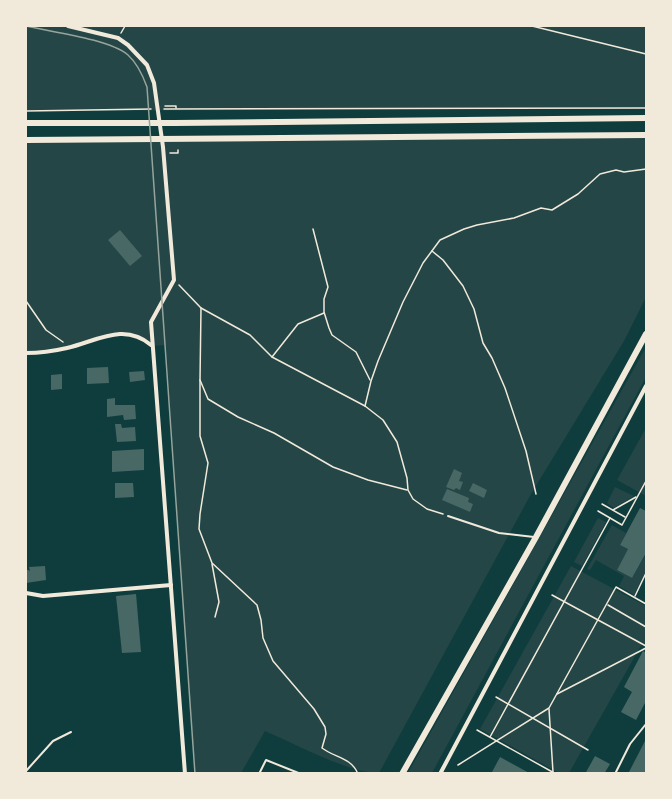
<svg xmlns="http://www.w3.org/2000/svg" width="672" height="799" font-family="Helvetica,sans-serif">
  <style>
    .green { fill: #244646 }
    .building { fill: #486865 }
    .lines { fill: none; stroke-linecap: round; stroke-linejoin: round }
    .path { stroke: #f1e9da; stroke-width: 1.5 }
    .service { stroke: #f1e9da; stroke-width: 2 }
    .minor { stroke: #f1e9da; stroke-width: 4 }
    .primary { stroke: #f1e9da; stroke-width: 6 }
    .tram { stroke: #97a49c; stroke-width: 1.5 }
  </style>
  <rect width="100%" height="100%" fill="#0f3d3e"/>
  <g class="green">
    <path d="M26 26H646V108L26 111Z"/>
    <path d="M646 135V297L624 341 531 494 379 773C349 773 295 744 265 731L241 773H195L166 345 152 346C127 324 96 342 68 348 54 351 39 351 26 353V140Z"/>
    <path d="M646 347V377L432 773H408Z"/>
    <path d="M646 428V496L617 480Z"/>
    <path d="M615 487 634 496 614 508 607 503Z"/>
    <path d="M598 518 606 522 582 566 574 562Z"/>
    <path d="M612 525 626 533 620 545 628 549 617 570 632 578 645 556 646 557V571L634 595 619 586 624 576 596 560 590 570 587 569Z"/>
    <path d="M571 566 646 606V644L643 642 569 773H559L480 729Z"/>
  </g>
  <g class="building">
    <path d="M120 230 142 256 130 266 108 240Z"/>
    <path d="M108 367 109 383 87 384V368Z"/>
    <path d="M144 371 145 380 130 382 129 372Z"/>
    <path d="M62 374V389L51 390V375Z"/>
    <path d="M115 398V405H135L136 419 124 420 123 415 107 417V399Z"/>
    <path d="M115 424H121L122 428 135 427 136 441 117 442Z"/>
    <path d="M144 449V470L112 472V451Z"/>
    <path d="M454 469 462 473 459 481 463 482 460 490 456 488 454 490 446 487Z"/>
    <path d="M115 483H133L134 497 115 498Z"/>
    <path d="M473 483 487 490 484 498 469 491Z"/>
    <path d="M447 489 469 498 468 502 473 504 470 512 442 500Z"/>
    <path d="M640 508 646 511V553L632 578 617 570 628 549 620 545Z"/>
    <path d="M45 566 46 580 26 583V569L30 571 29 567Z"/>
    <path d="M136 594 141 652 122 653 116 596Z"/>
    <path d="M643 651 646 653V701L636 720 621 712 632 692 624 687Z"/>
    <path d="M646 739V774H633L629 772Z"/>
    <path d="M595 756 610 764 604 774H585Z"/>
    <path d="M500 757 531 774H491Z"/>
  </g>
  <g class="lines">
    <g class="path">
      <path d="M532 26 646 54"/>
      <path d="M121 33 125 26"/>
      <path d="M165 106H176V108"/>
      <path d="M164 109 646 108"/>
      <path d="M26 111 151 109"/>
      <path d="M170 153H178V150"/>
      <path d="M313 229 328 287 324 299V312L329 328 332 335 356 352 370 380"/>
      <path d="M432 251 443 260 463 286 474 309 483 343 492 358 505 388 526 451 536 494"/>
      <path d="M179 285 201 308 250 335 272 357 365 406 383 420 397 442 407 478 408 490 413 499 427 509 443 514"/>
      <path d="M26 301 46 330 63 342"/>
      <path d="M201 308 200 380 208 399 238 417 274 433 333 467 368 480 407 490"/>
      <path d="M272 357 298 324 324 313"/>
      <path d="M200 380V436L208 463 200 514 199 529 212 563 257 605 261 620 263 638 273 661 314 709 325 727 326 734 322 748C335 758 351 757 358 774"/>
      <path d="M365 406 371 381 378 361 403 302 423 263 440 240 464 229 477 225 514 218 541 208 552 210 578 194 600 174 616 170 624 172 646 169"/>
      <path d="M602 504 625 517"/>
      <path d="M613 510 636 497"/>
      <path d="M598 511 622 525 646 481"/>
      <path d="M212 564 219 602 215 617"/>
      <path d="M552 595 646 646"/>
      <path d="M635 596 646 573"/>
      <path d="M608 605 646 627"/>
      <path d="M557 694 646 648"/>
      <path d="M496 697 588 750"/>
      <path d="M549 709 553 772"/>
      <path d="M477 730 556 774"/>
      <path d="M490 737 610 518"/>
      <path d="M458 765 549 708 616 587 646 604"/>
    </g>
    <g class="service">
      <path d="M448 516 499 533 534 537"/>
      <path d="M26 771 53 741 71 732"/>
      <path d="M259 774 266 760 301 774"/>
      <path d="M615 774 630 744 646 724"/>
    </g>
    <g class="minor">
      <path d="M68 26 118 38 128 45 147 65 154 83 163 147 174 280 151 322 185 774"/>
      <path d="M26 353C39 353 54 351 67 348 97 341 124 322 151 345"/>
      <path d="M26 593 43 596 171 585"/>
      <path d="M440 774 646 386"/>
    </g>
    <g class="primary">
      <path d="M26 123H174L646 118"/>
      <path d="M26 140 646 135"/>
      <path d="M402 774 536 537 646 334"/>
    </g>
    <path class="tram" d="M26 26C52 32 109 39 128 55 137 63 143 76 147 87L195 774"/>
  </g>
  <rect width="672" height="799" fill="none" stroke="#f1e9da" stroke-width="54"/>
</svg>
